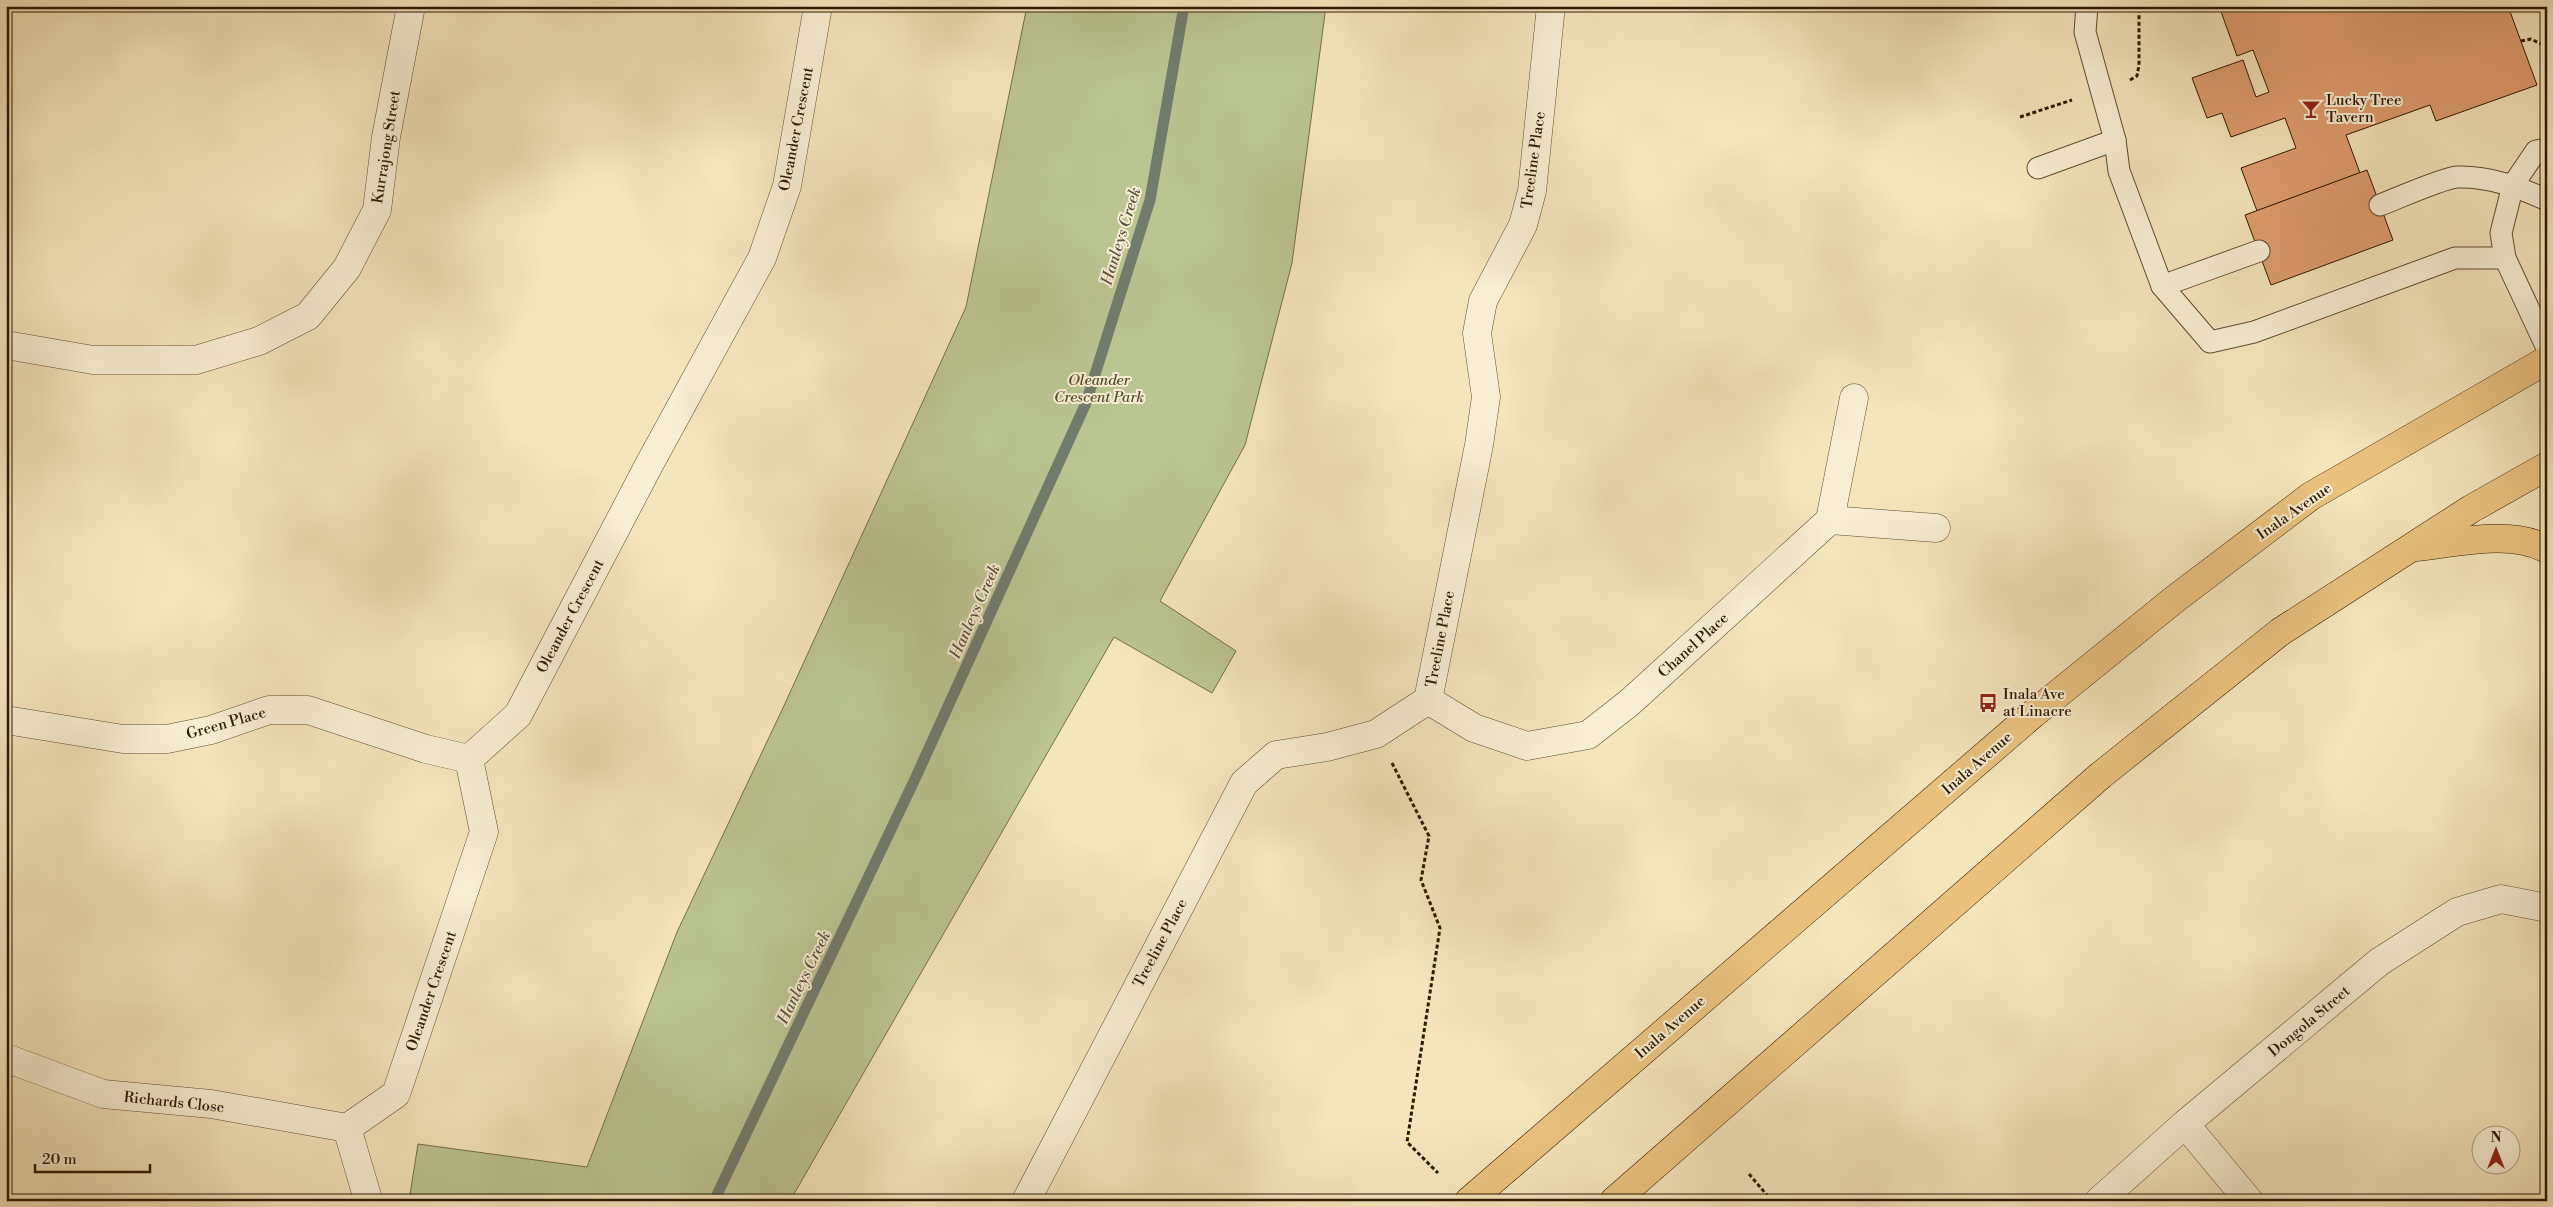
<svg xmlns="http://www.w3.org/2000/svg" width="2553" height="1207" font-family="'Libre Bodoni',serif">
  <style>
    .green { fill: #bac591; stroke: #746e48 }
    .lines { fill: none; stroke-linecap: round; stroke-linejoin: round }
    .stream { stroke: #717c6d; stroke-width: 11 }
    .building { fill: #df9d6f; stroke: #2f1800 }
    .service-casing { stroke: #604b2f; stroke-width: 23 }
    .minor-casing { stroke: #604b2f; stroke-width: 29 }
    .primary-casing { stroke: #2f1800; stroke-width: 29 }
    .path { stroke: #2f1800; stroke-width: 3; stroke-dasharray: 4 2.5; stroke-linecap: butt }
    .service { stroke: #f8eed3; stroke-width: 21 }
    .minor { stroke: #f8eed3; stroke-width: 28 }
    .primary { stroke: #eac27e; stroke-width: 28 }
    .labels { text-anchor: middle; stroke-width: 4; stroke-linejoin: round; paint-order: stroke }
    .poi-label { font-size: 15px; fill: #2f1800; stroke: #f8eed3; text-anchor: start }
    .street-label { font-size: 15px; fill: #2f1800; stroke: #f8eed3 }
    .park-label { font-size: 15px; font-style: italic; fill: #594c2c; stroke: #f8eed3 }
    .water-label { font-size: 16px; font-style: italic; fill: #565240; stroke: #f8eed3 }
  </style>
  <rect width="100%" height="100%" fill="#f5e5bb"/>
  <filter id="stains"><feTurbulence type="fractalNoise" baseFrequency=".004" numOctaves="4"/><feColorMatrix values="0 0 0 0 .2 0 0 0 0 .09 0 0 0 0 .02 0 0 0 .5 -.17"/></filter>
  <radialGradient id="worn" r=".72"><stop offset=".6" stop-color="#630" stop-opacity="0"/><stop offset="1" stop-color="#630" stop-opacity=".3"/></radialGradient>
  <path class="green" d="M1027 6H1326L1292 263 1245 445 1160 601 1236 651 1212 693 1114 637 790 1201H409L418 1144 587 1167 677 932 782 710 966 307Z"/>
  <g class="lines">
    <path class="stream" d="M714 1201 915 779 1086 403 1150 200 1184 6"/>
  </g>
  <g class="building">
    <path d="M2219 6H2508L2537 85 2436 121 2430 105 2346 135 2360 173 2257 211 2241 168 2296 148 2285 118 2231 137 2222 113 2207 118 2192 78 2243 60 2256 97 2269 92 2253 50 2237 56Z"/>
    <path d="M2367 170 2393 240 2271 285 2245 215Z"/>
  </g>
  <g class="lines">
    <g class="service-casing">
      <g id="service">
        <path d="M2087 6 2085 32 2115 140 2119 171 2162 286 2210 342 2254 332 2455 258H2505"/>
        <path d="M2547 149 2536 151 2513 185 2501 233 2505 258 2547 348"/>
        <path d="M2038 168 2115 140"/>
        <path d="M2380 205C2396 199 2443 178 2457 177 2489 176 2518 187 2547 200"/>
        <path d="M2162 286 2259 251"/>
      </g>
    </g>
    <g class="minor-casing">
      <g id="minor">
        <path d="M6 345 93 360H196L259 341 308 316 347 268 377 210 386 137 411 6"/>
        <path d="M1830 520 1936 528"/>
        <path d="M1428 700 1474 728 1527 746 1588 735 1629 703 1830 520 1854 398"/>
        <path d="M6 720 123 739H167L211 730 269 710H308L426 749 469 759"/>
        <path d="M6 1058 103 1094 211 1104 347 1128"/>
        <path d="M2185 1124 2249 1201"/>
        <path d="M366 1201 367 1196 347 1128 396 1094 484 832 469 759 518 715 650 463 762 258 787 186 818 6"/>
        <path d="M1026 1201 1244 783 1276 755 1327 747 1376 734 1428 700 1479 445 1486 397 1477 333 1483 301 1523 225 1532 191 1551 6"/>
        <path d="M2099 1201 2185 1124 2379 962 2457 912 2501 899 2547 908"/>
      </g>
    </g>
    <g class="primary-casing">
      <g id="primary">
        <path d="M2416 547C2457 543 2510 529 2547 549"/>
        <path d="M1469 1201 2033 714 2175 599 2311 496 2547 360"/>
        <path d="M1614 1201 2101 775 2280 632 2471 509 2547 466"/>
      </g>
    </g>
    <g class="path">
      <path d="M2521 41 2531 39 2541 44 2547 42"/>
      <path d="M2130 80 2137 76 2139 65V6"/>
      <path d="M2020 117 2072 100"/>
      <path d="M1392 763 1429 836 1421 880 1440 928 1407 1142 1438 1173"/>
      <path d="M1749 1174 1772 1201"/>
    </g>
    <use href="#service" class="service"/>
    <use href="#minor" class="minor"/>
    <use href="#primary" class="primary"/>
  </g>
  <defs>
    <g id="bar-bare" transform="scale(1.5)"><path d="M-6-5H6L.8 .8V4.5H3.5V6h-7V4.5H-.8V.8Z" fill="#8f2418" stroke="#f8eed3" stroke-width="2.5" paint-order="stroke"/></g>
    <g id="bus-bare" transform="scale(1.5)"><path d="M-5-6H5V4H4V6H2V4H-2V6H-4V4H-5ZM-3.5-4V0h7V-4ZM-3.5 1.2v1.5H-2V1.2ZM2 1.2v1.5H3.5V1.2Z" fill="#8f2418" stroke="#f8eed3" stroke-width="2.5" paint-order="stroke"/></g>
  </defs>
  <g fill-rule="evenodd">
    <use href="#bar-bare" x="2311" y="109"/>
    <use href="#bus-bare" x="1988" y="703"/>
  </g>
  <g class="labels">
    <g class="poi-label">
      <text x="2326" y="105">Lucky Tree<tspan x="2326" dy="17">Tavern</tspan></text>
      <text x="2003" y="699">Inala Ave<tspan x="2003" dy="17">at Linacre</tspan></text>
    </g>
    <g class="street-label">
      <text transform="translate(796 129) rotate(-79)" y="5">Oleander Crescent</text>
      <text transform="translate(386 147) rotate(-81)" y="5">Kurrajong Street</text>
      <text transform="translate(1533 160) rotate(-82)" y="5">Treeline Place</text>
      <text transform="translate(2294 511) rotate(-35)" y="5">Inala Avenue</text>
      <text transform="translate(570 616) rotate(-62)" y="5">Oleander Crescent</text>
      <text transform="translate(1440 639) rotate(-79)" y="5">Treeline Place</text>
      <text transform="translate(1693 645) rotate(-42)" y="5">Chanel Place</text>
      <text transform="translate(226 723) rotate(-16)" y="5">Green Place</text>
      <text transform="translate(1977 763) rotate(-41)" y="5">Inala Avenue</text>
      <text transform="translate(1160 943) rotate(-62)" y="5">Treeline Place</text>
      <text transform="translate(431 991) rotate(-71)" y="5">Oleander Crescent</text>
      <text transform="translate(2309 1021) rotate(-40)" y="5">Dongola Street</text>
      <text transform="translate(1670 1027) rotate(-41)" y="5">Inala Avenue</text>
      <text transform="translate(174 1102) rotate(6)" y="5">Richards Close</text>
    </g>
    <g class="park-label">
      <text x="1099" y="385">Oleander<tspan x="1099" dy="17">Crescent Park</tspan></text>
    </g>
    <g class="water-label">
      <text transform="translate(1120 236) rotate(-73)" y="6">Hanleys Creek</text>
      <text transform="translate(974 611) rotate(-66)" y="6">Hanleys Creek</text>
      <text transform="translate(803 977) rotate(-64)" y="6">Hanleys Creek</text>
    </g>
  </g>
  <rect width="2553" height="1207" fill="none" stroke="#f5e5bb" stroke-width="25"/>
  <rect x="8" y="8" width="2538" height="1192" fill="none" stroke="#2f1800" stroke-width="2.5"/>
  <rect x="12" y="12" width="2528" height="1182" fill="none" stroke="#2f1800"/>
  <g transform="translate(2496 1150)"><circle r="24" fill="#f8eed3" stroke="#a8987f"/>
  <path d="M0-4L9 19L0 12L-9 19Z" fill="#8f2418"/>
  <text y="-8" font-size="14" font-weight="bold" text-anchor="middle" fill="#2f1800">N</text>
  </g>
  <path d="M35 1164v8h115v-8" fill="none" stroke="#2f1800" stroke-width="2.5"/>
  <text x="42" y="1164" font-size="15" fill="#2f1800" stroke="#f8eed3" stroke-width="4" paint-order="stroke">20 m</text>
  <rect width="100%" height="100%" filter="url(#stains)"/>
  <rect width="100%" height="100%" fill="url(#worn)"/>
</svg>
